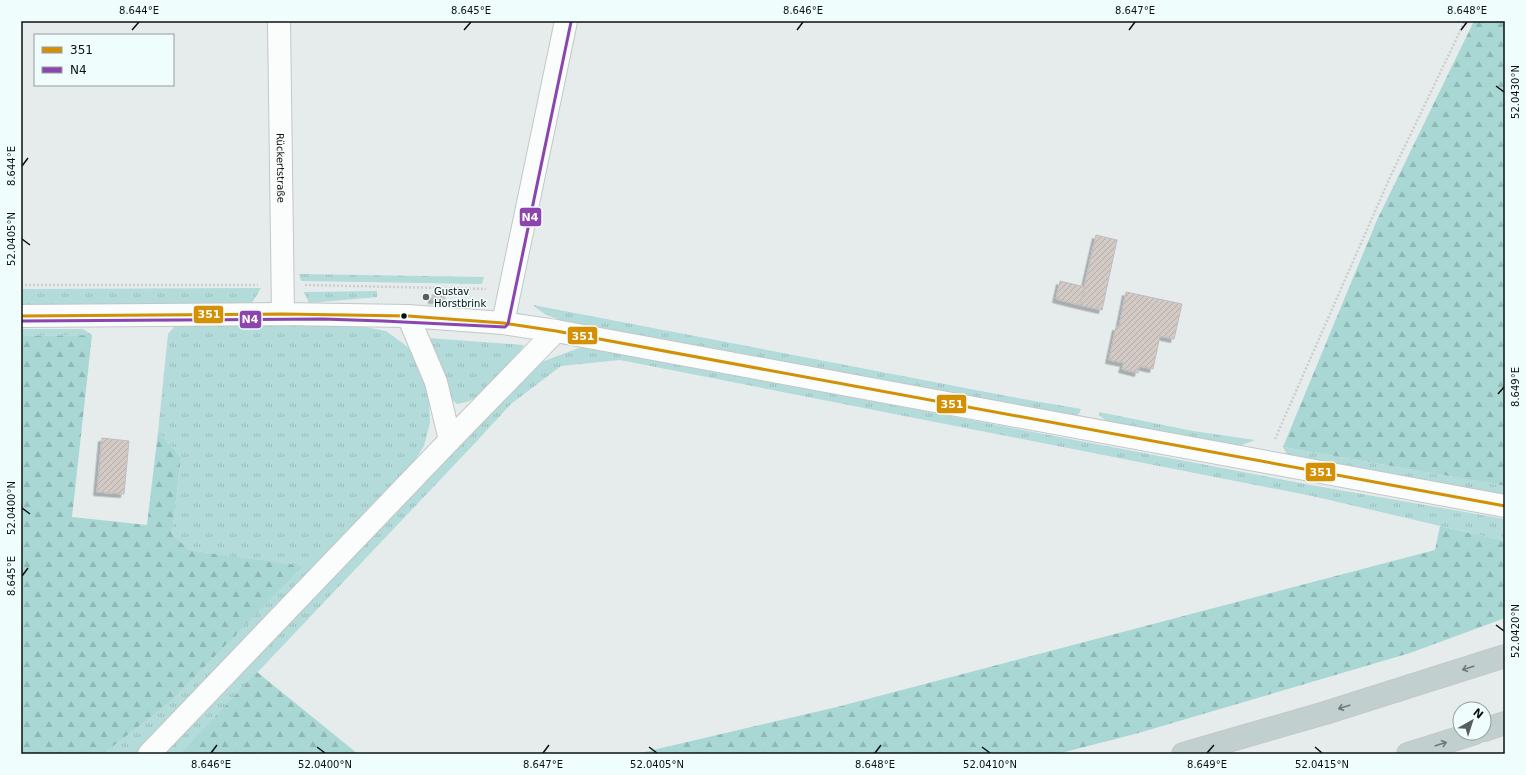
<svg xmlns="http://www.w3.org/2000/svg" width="1526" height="775" font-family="'DejaVu Sans',sans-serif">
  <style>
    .grass { fill: url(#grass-tufts) }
    .forest { fill: url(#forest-firs) }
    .building { fill: url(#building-hatch); stroke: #bebebd; filter: url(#shadow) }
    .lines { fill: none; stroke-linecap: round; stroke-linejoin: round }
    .minor-casing { stroke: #c2c7c7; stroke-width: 24 }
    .highway-casing { stroke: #c5c8c8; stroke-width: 24 }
    .path { stroke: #cccece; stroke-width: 2.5; stroke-dasharray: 2 2; stroke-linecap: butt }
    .minor { stroke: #fbfcfc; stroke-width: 22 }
    .highway { stroke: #c1cfce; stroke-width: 22 }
    .bus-1-casing { stroke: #effdfc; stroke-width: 6 }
    .bus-2-casing { stroke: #effdfc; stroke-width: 6 }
    .bus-1 { stroke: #d49002; stroke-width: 3 }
    .bus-2 { stroke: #8e44ad; stroke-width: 3 }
    .oneway { stroke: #6f7978 }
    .ticks { fill: none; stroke: #0b1010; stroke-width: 1.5 }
    .poi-dot { fill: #585d5d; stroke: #effdfc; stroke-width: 1.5 }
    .bus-dot { fill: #0b1010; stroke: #effdfc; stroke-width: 1.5 }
    .labels { text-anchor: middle; stroke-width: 3; stroke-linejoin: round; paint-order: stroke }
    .street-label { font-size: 10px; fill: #0b1010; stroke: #effdfc }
    .poi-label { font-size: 10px; fill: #0b1010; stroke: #effdfc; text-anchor: start }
    .line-badge { stroke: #effdfc; stroke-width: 1.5 }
    .badge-label { font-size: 11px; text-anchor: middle; font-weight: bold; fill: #fff }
    .neatline { fill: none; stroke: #0b1010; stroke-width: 1.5 }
    .ticks-label { font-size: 10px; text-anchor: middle; fill: #0b1010 }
  </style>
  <defs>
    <pattern id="grass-tufts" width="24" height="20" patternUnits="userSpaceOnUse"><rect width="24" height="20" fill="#b3dbd9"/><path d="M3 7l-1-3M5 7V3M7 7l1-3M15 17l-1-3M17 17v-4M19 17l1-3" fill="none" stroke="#99bbb9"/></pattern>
    <pattern id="forest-firs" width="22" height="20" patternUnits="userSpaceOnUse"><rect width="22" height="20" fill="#a8d7d4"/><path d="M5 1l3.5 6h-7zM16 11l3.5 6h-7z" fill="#8fb8b5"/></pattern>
    <pattern id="building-hatch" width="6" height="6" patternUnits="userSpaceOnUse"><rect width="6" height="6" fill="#d3cac6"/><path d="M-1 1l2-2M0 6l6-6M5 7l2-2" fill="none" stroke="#b4aca9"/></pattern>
    <filter id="shadow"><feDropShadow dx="-3.5" dy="3.5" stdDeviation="0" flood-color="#0004"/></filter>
  </defs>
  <rect width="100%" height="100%" fill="#e6ecec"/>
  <g class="grass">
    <path d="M299 274 484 277 482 284 301 281Z"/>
    <path d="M261 288 252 303 21 305V289Z"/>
    <path d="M377 291V297L309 303 304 292Z"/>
    <path d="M533 305 1012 397 1081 409 1079 414 1070 417 568 322C554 318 543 315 533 305Z"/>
    <path d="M324 325 361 326 386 331 408 347 420 369 429 398 430 423 424 446 410 468 222 669 137 754H103L170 702 302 566 189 550 172 534 181 457 158 432 168 334 175 326Z"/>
    <path d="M21 329H83L92 335 21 336Z"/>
    <path d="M428 338 524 345 513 362 479 396 467 402 457 404 451 399Z"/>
    <path d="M579 348H593L1311 485 1505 519V541L1312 496 620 360 561 366 511 404 476 442 180 754H158L536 364Z"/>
    <path d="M1099 412 1193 431 1255 440 1234 448 1110 424 1099 415Z"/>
    <path d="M1283 447 1505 486V497L1287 455Z"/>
  </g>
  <g class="forest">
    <path d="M1474 21H1505V486L1283 447 1377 220Z"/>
    <path d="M92 335 72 517 147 525 158 432 181 457 172 534 189 550 303 566 170 702 103 754H21V336Z"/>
    <path d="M1440 526 1505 541V618L1410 653 1135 734 1057 754H636L841 706 1435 550Z"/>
    <path d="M257 672 358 754H259V752L246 754H180Z"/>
  </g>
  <g class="building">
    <path d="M1096 235 1117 240 1102 310 1080 305Z"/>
    <path d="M1060 281 1085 287 1080 305 1056 299Z"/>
    <path d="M1126 292 1182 304 1174 339 1160 336 1153 369 1139 366 1138 373 1122 369 1124 363 1109 360 1116 327H1119Z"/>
    <rect x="432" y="295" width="13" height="5"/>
    <path d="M102 438 129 441 124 494 97 492Z"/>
  </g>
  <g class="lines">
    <g class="minor-casing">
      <g id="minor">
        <path id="s1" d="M279 21 283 314"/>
        <path d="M21 316 283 314 408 316 503 323 556 331 1505 506"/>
        <path d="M408 316 436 382 450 440"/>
        <path d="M503 323 566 21"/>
        <path d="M149 754 450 440 556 331"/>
      </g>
    </g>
    <g class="highway-casing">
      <g id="highway">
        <path d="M1484 730 1505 723"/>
        <path d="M1183 754 1325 713 1505 656"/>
        <path d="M1408 754 1475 733"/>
      </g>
    </g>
    <g class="path">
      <path d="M21 285H258"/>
      <path d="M305 285 486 289"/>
      <path d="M1275 439 1391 175 1465 21"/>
    </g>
    <use href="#minor" class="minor"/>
    <use href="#highway" class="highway"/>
    <g class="bus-1-casing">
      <path id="bus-1" d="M21 316 283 314 408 316 503 323 556 331 1505 506"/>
    </g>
    <g class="bus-2-casing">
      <path id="bus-2" d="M21 321 323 319 383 321 505 327 508 324 571 22"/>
    </g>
    <use href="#bus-1" class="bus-1"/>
    <use href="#bus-2" class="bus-2"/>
  </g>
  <defs><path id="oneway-shaft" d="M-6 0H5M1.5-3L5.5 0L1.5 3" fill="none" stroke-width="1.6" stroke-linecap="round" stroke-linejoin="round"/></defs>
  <g class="oneway">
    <use href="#oneway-shaft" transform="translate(1468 668) rotate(162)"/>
    <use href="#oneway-shaft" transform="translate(1344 707) rotate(162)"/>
    <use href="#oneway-shaft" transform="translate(1441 744) rotate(-17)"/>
  </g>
  <path class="ticks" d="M132 30 139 22M464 30 471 22M797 30 803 22M1129 30 1135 22M1461 30 1467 22M1496 86 1504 92M22 166 28 158M22 239 30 245M1498 394 1504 387M22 508 30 514M22 576 28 568M1496 625 1504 631M317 747 325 753M649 747 657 753M982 747 990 753M1315 747 1322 753M211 753 217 745M543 753 549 745M875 753 881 745M1207 753 1214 745"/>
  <circle class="poi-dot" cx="426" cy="297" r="4"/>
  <circle class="bus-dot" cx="404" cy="316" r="3.5"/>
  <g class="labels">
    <g class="street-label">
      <text dy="4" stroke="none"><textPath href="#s1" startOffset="147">Rückertstraße</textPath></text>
    </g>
    <g class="poi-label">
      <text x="434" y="295">Gustav<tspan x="434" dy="12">Horstbrink</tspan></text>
    </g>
  </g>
  <g class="line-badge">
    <rect x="519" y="207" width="23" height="20" rx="4" fill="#8e44ad"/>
    <rect x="193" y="305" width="31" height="19" rx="4" fill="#d49002"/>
    <rect x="239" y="310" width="23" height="19" rx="4" fill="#8e44ad"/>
    <rect x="567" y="326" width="31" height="19" rx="4" fill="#d49002"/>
    <rect x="936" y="394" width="31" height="20" rx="4" fill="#d49002"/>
    <rect x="1305" y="462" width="31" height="20" rx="4" fill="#d49002"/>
  </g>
  <g class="badge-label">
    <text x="530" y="221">N4</text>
    <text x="209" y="318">351</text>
    <text x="250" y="323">N4</text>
    <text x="583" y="340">351</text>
    <text x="952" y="408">351</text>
    <text x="1321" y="476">351</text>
  </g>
  <rect width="1526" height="775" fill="none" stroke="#effdfc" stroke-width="44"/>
  <rect x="34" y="34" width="140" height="52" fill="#effdfc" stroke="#949e9e"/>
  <rect x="42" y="47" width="20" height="6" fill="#d49002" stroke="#949e9e"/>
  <text x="70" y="54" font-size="12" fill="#0b1010">351</text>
  <rect x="42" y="67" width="20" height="6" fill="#8e44ad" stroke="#949e9e"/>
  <text x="70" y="74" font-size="12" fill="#0b1010">N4</text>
  <g transform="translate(1472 721) rotate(39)"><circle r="19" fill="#effdfc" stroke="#949e9e"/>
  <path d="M0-3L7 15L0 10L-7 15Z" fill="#585d5d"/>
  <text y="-6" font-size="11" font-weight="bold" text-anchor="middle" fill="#0b1010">N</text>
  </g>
  <rect x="22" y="22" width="1482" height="731" class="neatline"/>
  <g class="ticks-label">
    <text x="139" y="14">8.644°E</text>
    <text x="471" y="14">8.645°E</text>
    <text x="803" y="14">8.646°E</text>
    <text x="1135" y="14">8.647°E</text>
    <text x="1467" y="14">8.648°E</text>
    <text transform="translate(1515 92) rotate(-90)" y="4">52.0430°N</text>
    <text transform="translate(11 166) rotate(-90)" y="4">8.644°E</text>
    <text transform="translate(11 239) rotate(-90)" y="4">52.0405°N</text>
    <text transform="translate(1515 387) rotate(-90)" y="4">8.649°E</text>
    <text transform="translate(11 508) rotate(-90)" y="4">52.0400°N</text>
    <text transform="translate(11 576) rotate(-90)" y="4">8.645°E</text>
    <text transform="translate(1515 631) rotate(-90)" y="4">52.0420°N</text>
    <text x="211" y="768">8.646°E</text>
    <text x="325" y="768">52.0400°N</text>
    <text x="543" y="768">8.647°E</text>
    <text x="657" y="768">52.0405°N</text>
    <text x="875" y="768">8.648°E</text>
    <text x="990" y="768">52.0410°N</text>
    <text x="1207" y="768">8.649°E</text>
    <text x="1322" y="768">52.0415°N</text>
  </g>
</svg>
